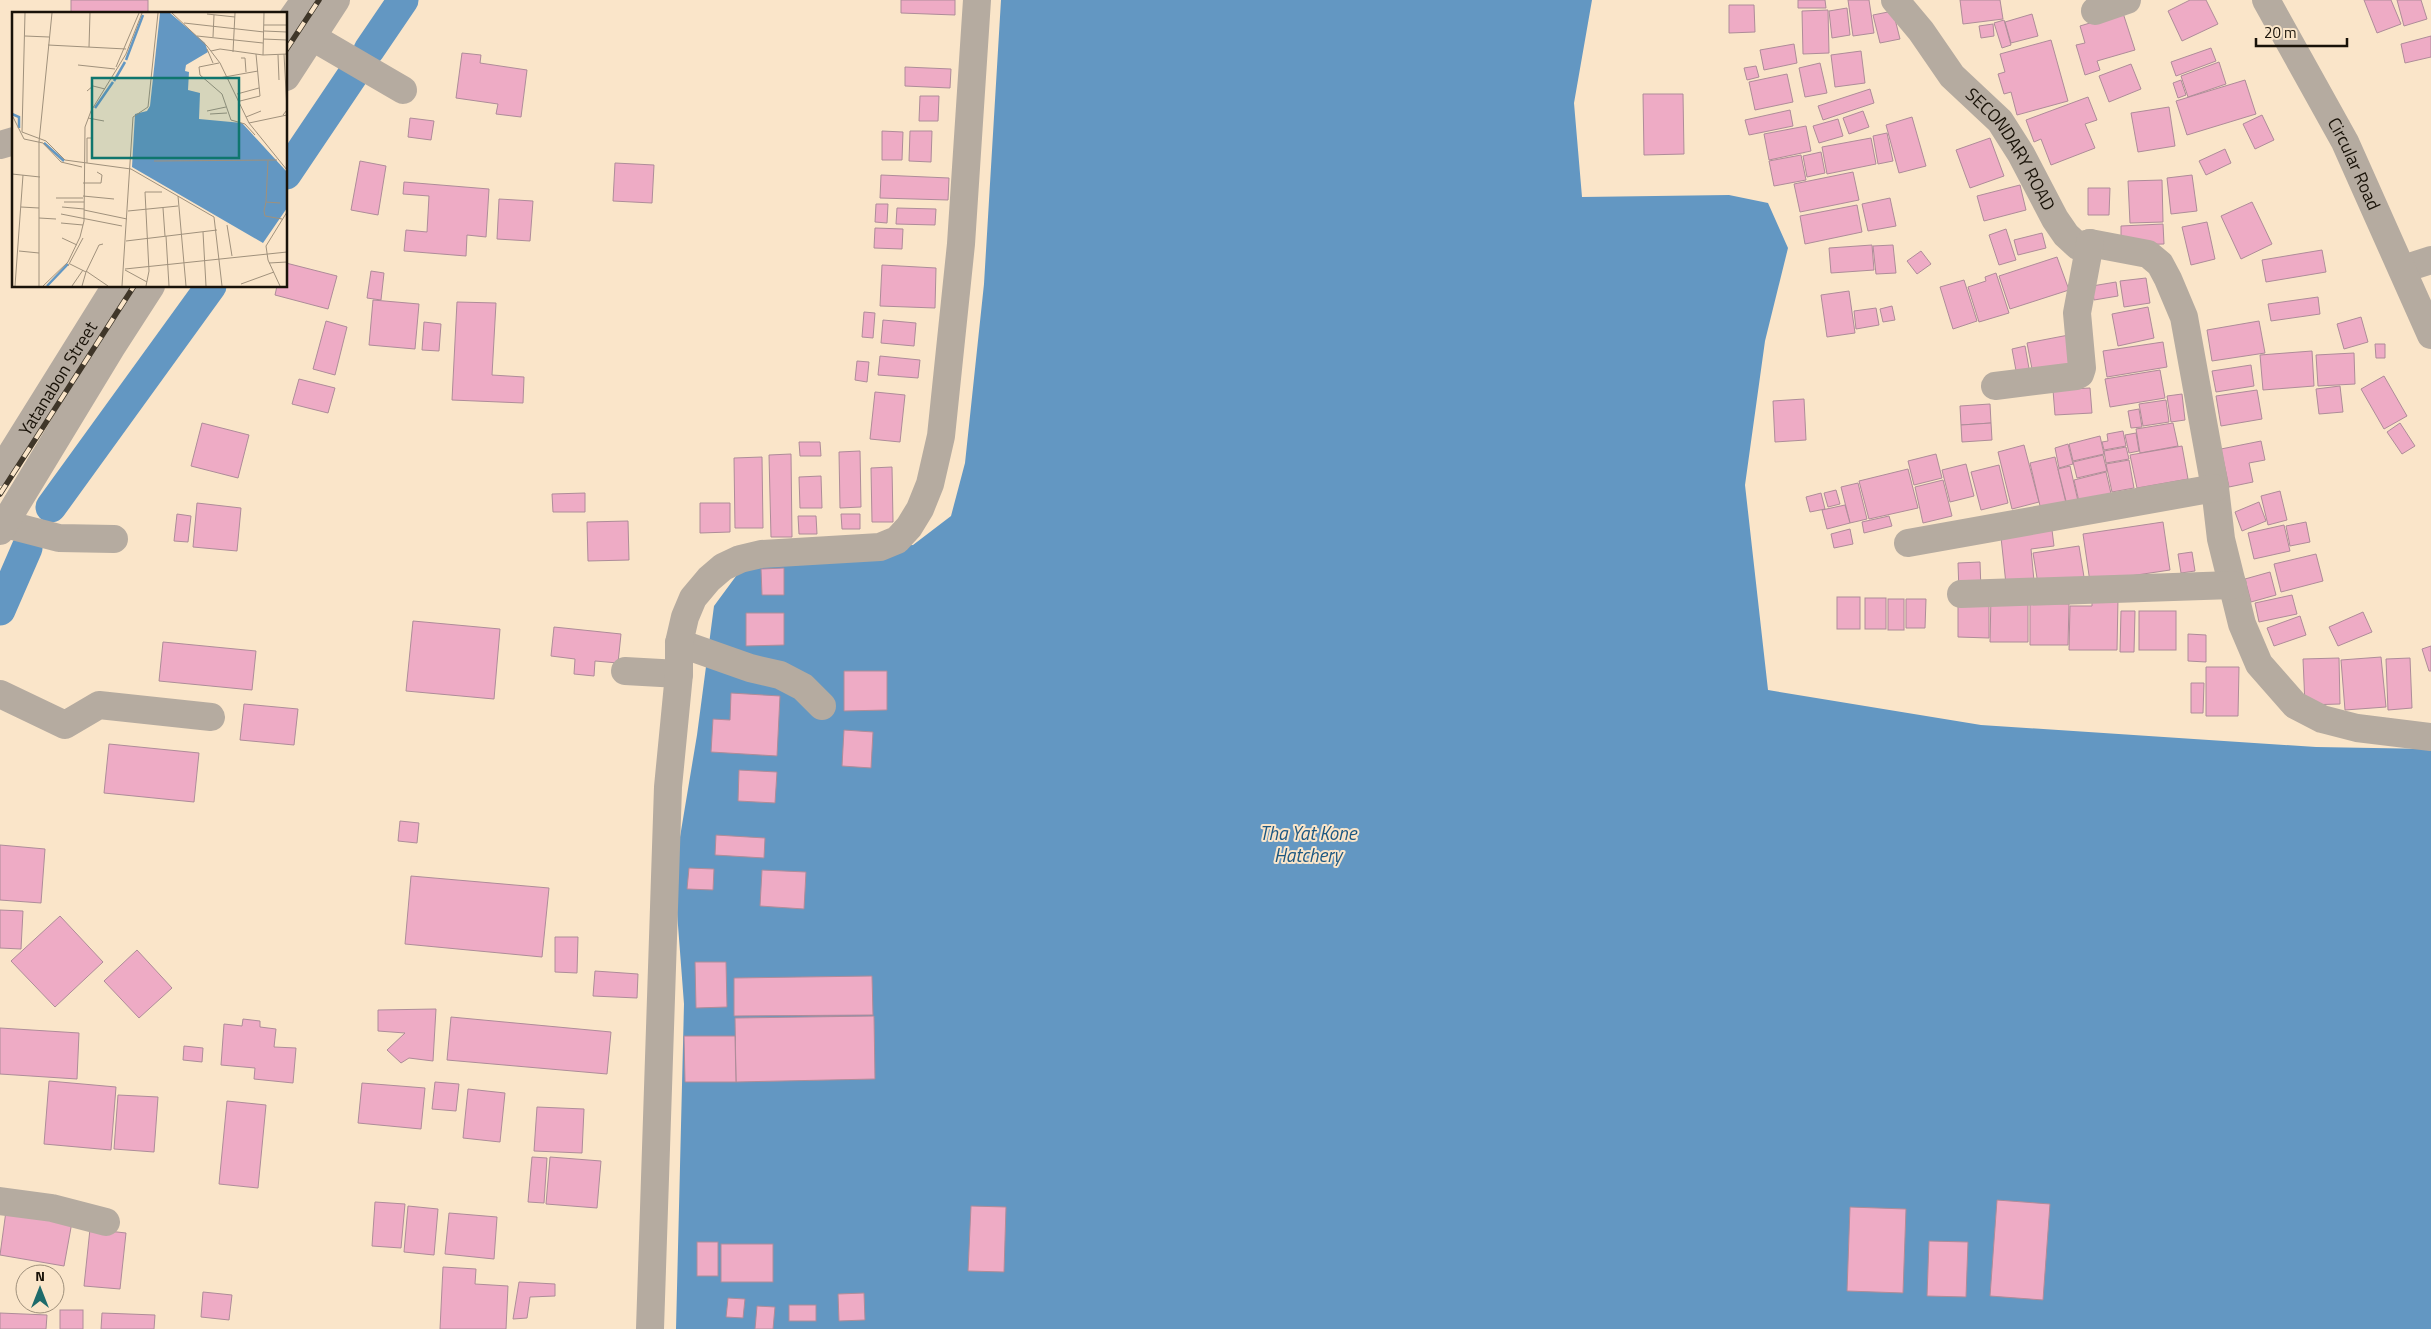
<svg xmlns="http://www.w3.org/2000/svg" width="2431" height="1329" font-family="'Titillium Web',sans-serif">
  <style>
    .water { fill: #6397c2 }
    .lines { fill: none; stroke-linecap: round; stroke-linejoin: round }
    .canal { stroke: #6397c2; stroke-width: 31 }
    .building { fill: #eeabc5; stroke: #ae8c99 }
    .minor { stroke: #b5aba0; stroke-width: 28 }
    .tertiary { stroke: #b5aba0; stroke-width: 28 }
    .rail-casing { stroke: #3f3629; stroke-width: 5.5 }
    .rail { stroke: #fae5c9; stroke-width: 4; stroke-dasharray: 11; stroke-linecap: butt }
    .labels { text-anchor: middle; stroke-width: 4; stroke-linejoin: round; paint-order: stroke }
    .street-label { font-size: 18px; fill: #191208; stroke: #fae5c9 }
    .water-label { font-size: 19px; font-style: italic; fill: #1d5882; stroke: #fae5c9 }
    .inset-river { fill: none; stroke: #6397c2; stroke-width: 2.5 }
    .inset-road { fill: none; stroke: #a0917c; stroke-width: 1 }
    .view { fill: #0f766e; fill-opacity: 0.15; stroke: #0f766e; stroke-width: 2.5 }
    .inset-edge { fill: none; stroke: #191208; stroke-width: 2.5 }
  </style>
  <rect width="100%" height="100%" fill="#fae5c9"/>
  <path class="water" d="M1001 0H1592L1574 103 1582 197 1729 195 1768 203 1788 248 1765 341 1745 485 1768 690 1981 725 2316 747 2431 749V1329H676L684 1004 674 873 697 735 714 606 742 568 866 548 913 545 951 516 965 463 984 284Z"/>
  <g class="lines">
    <g class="canal">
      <path d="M369 50 403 0"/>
      <path d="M286 174 354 73"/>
      <path d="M51 507 211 286"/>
      <path d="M0 610 27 548"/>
    </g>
  </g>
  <g class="building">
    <rect x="71" y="0" width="77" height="14"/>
    <path d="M901 0H955V15L901 13Z"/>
    <path d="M1798 0H1825L1826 8H1798Z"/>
    <path d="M1848 0H1869L1874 33 1853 36Z"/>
    <path d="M1960 0H2000L2003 19 1963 24Z"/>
    <path d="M2190 0H2206L2218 24 2182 41 2168 11Z"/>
    <path d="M2364 0H2391L2401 24 2377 33Z"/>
    <path d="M2397 0H2421L2427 19 2404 26Z"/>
    <path d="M1729 5H1754L1755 32 1729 33Z"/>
    <path d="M1847 8 1850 35 1832 38 1829 11Z"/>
    <path d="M1828 10 1829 53 1803 54 1802 11Z"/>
    <path d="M1893 11 1900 39 1880 43 1873 15Z"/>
    <path d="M2123 13 2135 50 2097 61 2100 70 2085 75 2076 45 2085 43 2080 26Z"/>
    <path d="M2032 14 2038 36 2011 43 2005 22Z"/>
    <path d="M2004 20 2011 45 2002 48 1994 23Z"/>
    <path d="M1993 24 1994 36 1981 38 1979 26Z"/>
    <path d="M2431 36V57L2405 63 2401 44Z"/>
    <path d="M2051 40 2068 101 2017 115 2011 92 2004 94 1998 74 2005 72 2000 54Z"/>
    <path d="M1794 44 1797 63 1764 70 1760 50Z"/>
    <path d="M2211 48 2216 61 2176 76 2171 62Z"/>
    <path d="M1861 51 1865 83 1835 87 1831 55Z"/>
    <path d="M462 53 481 55 480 63 527 70 521 117 496 114 498 104 456 98Z"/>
    <path d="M2219 62 2226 84 2188 97 2181 76Z"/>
    <path d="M1820 63 1827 93 1805 97 1799 68Z"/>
    <path d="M2131 64 2141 89 2109 102 2099 76Z"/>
    <path d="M1756 66 1759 77 1747 80 1744 68Z"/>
    <path d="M905 67 951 69 950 88 905 86Z"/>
    <path d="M1787 74 1793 102 1755 110 1749 82Z"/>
    <path d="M2181 80 2186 95 2178 98 2173 83Z"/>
    <path d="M2245 80 2256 114 2187 135 2176 101Z"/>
    <path d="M1870 89 1874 103 1823 120 1818 106Z"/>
    <path d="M1643 94H1683L1684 154 1644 155Z"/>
    <path d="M920 96H939L938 121H919Z"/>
    <path d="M2088 97 2097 120 2085 124 2095 148 2051 165 2041 139 2034 142 2026 120Z"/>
    <path d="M2169 107 2175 146 2138 152 2131 113Z"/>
    <path d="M1790 110 1793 126 1749 135 1745 120Z"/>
    <path d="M1863 111 1869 127 1849 134 1843 118Z"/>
    <path d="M2262 115 2274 140 2255 149 2243 124Z"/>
    <path d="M1912 117 1926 166 1899 173 1886 125Z"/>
    <path d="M410 118 434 121 431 140 408 137Z"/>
    <path d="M1838 119 1843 136 1819 143 1813 126Z"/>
    <path d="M1806 126 1811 151 1769 160 1764 134Z"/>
    <path d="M882 131 903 132 902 160H882Z"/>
    <path d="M910 131H932L931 162 909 161Z"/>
    <path d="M1887 133 1893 161 1878 164 1873 136Z"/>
    <path d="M1871 138 1876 164 1827 174 1822 147Z"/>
    <path d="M1990 138 2004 176 1970 188 1956 150Z"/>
    <path d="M2225 149 2231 163 2206 175 2199 161Z"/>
    <path d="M1821 152 1825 173 1807 177 1803 156Z"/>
    <path d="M1801 155 1806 180 1774 186 1769 161Z"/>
    <path d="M360 161 386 166 378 215 351 210Z"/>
    <path d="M615 163 654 165 652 203 613 201Z"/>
    <path d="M1853 172 1859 200 1800 212 1794 184Z"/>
    <path d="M881 175 949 178 948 200 880 198Z"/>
    <path d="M2192 175 2197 211 2171 214 2167 178Z"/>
    <path d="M2162 180 2163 222 2130 223 2128 181Z"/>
    <path d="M404 182 489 189 486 237 467 235 466 256 404 251 406 230 427 232 429 196 403 194Z"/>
    <path d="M2020 185 2026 210 1984 221 1977 196Z"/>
    <path d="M2088 188H2110L2109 215H2088Z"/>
    <path d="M1890 198 1896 226 1868 231 1862 204Z"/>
    <path d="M499 199 533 201 530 241 497 239Z"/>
    <path d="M2252 202 2272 244 2241 259 2221 216Z"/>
    <path d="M876 204H888L887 223 875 222Z"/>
    <path d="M1857 205 1862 232 1805 244 1800 216Z"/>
    <path d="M897 208 936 209 935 225 896 224Z"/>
    <path d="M2207 222 2215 259 2191 265 2182 227Z"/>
    <path d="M2163 224 2164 244 2121 245V226Z"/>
    <path d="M875 228 903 229 902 249 874 248Z"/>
    <path d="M2006 229 2016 260 1999 265 1989 235Z"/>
    <path d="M2042 233 2046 248 2018 255 2014 240Z"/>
    <path d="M1872 245 1874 270 1831 273 1829 248Z"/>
    <path d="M1893 245 1896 273 1876 274 1873 246Z"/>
    <path d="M2322 250 2326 272 2266 282 2262 260Z"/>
    <path d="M1921 251 1931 264 1917 274 1907 261Z"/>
    <path d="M2057 257 2069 290 2010 309 1999 276Z"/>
    <path d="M286 263 337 276 328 309 275 295 277 286H286Z"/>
    <path d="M882 265 936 268 935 308 880 306Z"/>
    <path d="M371 271 384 273 381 300 367 298Z"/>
    <path d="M1996 273 2009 313 1979 322 1968 287 1986 281 1985 277Z"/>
    <path d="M2146 278 2150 303 2124 307 2120 281Z"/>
    <path d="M1964 280 1977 321 1953 329 1940 287Z"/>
    <path d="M2116 282 2118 296 2094 300 2092 286Z"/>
    <path d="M1849 291 1855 333 1827 337 1821 295Z"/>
    <path d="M2318 297 2320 314 2271 321 2268 304Z"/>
    <path d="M373 300 419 304 415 349 369 345Z"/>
    <path d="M457 302 496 303 492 375 524 377 523 403 452 400Z"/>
    <path d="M1892 306 1895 320 1883 322 1880 309Z"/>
    <path d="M2148 307 2154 338 2118 346 2112 314Z"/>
    <path d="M1876 308 1879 325 1856 329 1854 311Z"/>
    <path d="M864 312 875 313 873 338 862 337Z"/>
    <path d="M2361 317 2368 342 2344 349 2337 324Z"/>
    <path d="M883 320 916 323 914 346 881 343Z"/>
    <path d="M326 321 347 327 335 375 313 369Z"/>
    <path d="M2259 321 2265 353 2212 361 2207 330Z"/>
    <path d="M424 322 441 324 439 351 422 350Z"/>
    <path d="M2074 334 2079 366 2033 374 2027 343Z"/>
    <path d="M2163 342 2167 367 2107 377 2103 351Z"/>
    <path d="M2375 344H2385V358H2376Z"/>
    <path d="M2025 346 2030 374 2017 376 2012 349Z"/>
    <path d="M2312 351 2314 386 2263 390 2260 355Z"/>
    <path d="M2354 353 2355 384 2318 386 2316 355Z"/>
    <path d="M880 356 920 360 918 378 878 375Z"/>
    <path d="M857 361 869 362 867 382 855 380Z"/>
    <path d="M2251 365 2254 386 2216 392 2212 371Z"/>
    <path d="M2160 370 2165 398 2110 407 2105 379Z"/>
    <path d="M2384 376 2407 416 2384 429 2361 389Z"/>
    <path d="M299 379 335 388 328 413 292 404Z"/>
    <path d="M2340 386 2343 412 2319 414 2316 389Z"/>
    <path d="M2090 388 2092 413 2055 415 2053 390Z"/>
    <path d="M2257 390 2262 419 2221 426 2216 396Z"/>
    <path d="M875 392 905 395 900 442 870 439Z"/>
    <path d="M2182 394 2185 420 2171 422 2167 396Z"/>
    <path d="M1804 399 1806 440 1775 442 1773 401Z"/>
    <path d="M2166 400 2169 422 2143 426 2139 404Z"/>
    <path d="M1990 404 1991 423 1961 425 1960 406Z"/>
    <path d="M2139 409 2142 427 2131 428 2128 411Z"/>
    <path d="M202 423 249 435 238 478 191 466Z"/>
    <path d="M1991 423 1992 440 1962 442 1961 425Z"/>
    <path d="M2173 423 2178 446 2140 453 2136 429Z"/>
    <path d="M2400 423 2415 446 2402 454 2387 432Z"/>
    <path d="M2123 431 2126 446 2104 450 2102 442 2108 441 2107 434Z"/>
    <path d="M2136 433 2139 451 2129 453 2125 435Z"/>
    <path d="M2100 436 2104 454 2073 461 2069 444Z"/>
    <path d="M2261 441 2265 460 2249 463 2253 482 2229 487 2221 449Z"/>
    <path d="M799 442H820L821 456H800Z"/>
    <path d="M2068 444 2073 464 2059 468 2055 448Z"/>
    <path d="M2024 445 2039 502 2012 509 1998 452Z"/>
    <path d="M2182 446 2188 479 2137 488 2130 455Z"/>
    <path d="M2126 447 2129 459 2106 463 2104 451Z"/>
    <path d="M860 451 861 507 840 508 839 452Z"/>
    <path d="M791 454 792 537H771L769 455Z"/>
    <path d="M1936 454 1942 478 1914 485 1908 461Z"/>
    <path d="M2103 455 2107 471 2077 478 2073 462Z"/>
    <path d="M762 457 763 528H735L734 458Z"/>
    <path d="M2055 457 2066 503 2041 510 2030 463Z"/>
    <path d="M2129 460 2134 488 2112 492 2106 464Z"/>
    <path d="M1966 464 1974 496 1950 502 1942 470Z"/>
    <path d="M1999 465 2008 503 1981 510 1971 472Z"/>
    <path d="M2070 466 2078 501 2067 505 2058 469Z"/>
    <path d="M892 467 893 522H872L871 468Z"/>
    <path d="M1908 469 1918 508 1869 519 1859 481Z"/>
    <path d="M2106 472 2112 498 2080 506 2074 480Z"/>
    <path d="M821 476 822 508H800L799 477Z"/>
    <path d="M1943 480 1952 516 1923 523 1915 487Z"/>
    <path d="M1858 483 1867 519 1850 523 1841 487Z"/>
    <path d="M1836 490 1840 504 1828 507 1824 493Z"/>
    <path d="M2280 491 2287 520 2268 525 2261 496Z"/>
    <path d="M585 493V512H553L552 494Z"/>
    <path d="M1821 493 1825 509 1810 512 1806 497Z"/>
    <path d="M2259 502 2266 521 2242 531 2235 512Z"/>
    <path d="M197 503 241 508 237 551 193 547Z"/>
    <path d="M700 503H730V532L700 533Z"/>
    <path d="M1845 505 1850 523 1827 529 1822 510Z"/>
    <path d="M177 514 191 516 188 542 174 541Z"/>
    <path d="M841 514H860V529H842Z"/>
    <path d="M798 516H816L817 534H799Z"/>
    <path d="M1889 516 1892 526 1864 533 1862 522Z"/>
    <path d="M628 521 629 560 588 561 587 522Z"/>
    <path d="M2051 522 2054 546 2031 549 2034 581 2006 584 2000 528Z"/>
    <path d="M2163 522 2170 570 2090 582 2083 534Z"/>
    <path d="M2306 522 2310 542 2290 546 2286 526Z"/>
    <path d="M2284 525 2290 551 2254 559 2248 533Z"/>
    <path d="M1850 529 1853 544 1834 548 1831 534Z"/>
    <path d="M2079 546 2084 577 2038 584 2033 553Z"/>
    <path d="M2192 552 2195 571 2181 573 2178 554Z"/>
    <path d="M2316 554 2323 581 2281 592 2274 564Z"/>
    <path d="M1980 562 1981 591 1959 592 1958 563Z"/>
    <path d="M784 568V595H762L761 569Z"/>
    <path d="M2270 572 2276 595 2251 602 2245 579Z"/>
    <path d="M2292 595 2297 614 2259 622 2255 603Z"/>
    <path d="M1991 596H2028V642H1990Z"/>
    <rect x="1837" y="597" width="23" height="32"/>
    <path d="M2092 597 2118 598 2117 650H2069L2070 606H2092Z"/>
    <rect x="1865" y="598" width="21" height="31"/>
    <rect x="1888" y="599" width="16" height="31"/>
    <path d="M1906 599H1926L1925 628H1906Z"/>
    <path d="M2030 603 2069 604 2068 645H2030Z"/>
    <path d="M1958 606H1989V638L1958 637Z"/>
    <path d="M2121 611H2135L2134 652H2120Z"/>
    <rect x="2139" y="611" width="37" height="39"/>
    <path d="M2363 612 2372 632 2338 646 2329 627Z"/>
    <path d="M746 613H784V645L746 646Z"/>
    <path d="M2300 616 2306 635 2274 646 2267 628Z"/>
    <path d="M413 621 500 629 494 699 406 691Z"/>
    <path d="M554 627 621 634 618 663 595 661 594 676 574 674 575 659 551 656Z"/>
    <path d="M2188 634 2206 635V662L2188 661Z"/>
    <path d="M163 642 256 651 252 690 159 681Z"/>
    <path d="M2431 646V671H2429L2422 649Z"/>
    <path d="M2381 657 2386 707 2345 710 2341 660Z"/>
    <path d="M2339 658 2340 704 2305 705 2303 659Z"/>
    <path d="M2410 658 2412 708 2388 710 2386 659Z"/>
    <path d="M2206 667H2239L2238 716H2206Z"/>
    <path d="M844 671H887V710L844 711Z"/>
    <path d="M2191 683H2204L2203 713H2191Z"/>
    <path d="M731 693 780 696 777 756 711 752 713 719 730 720Z"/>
    <path d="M244 704 298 709 294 745 240 740Z"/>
    <path d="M844 730 873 732 871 768 842 766Z"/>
    <path d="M109 744 199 753 194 802 104 793Z"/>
    <path d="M739 770 777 772 775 803 738 801Z"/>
    <path d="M400 821 419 823 417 843 398 841Z"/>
    <path d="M716 835 765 838 764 858 715 855Z"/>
    <path d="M0 845 45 849 41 903 0 900Z"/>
    <path d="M689 868 714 869 713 890 687 889Z"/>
    <path d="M762 870 806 872 804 909 760 906Z"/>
    <path d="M411 876 549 888 542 957 405 944Z"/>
    <path d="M0 910 23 911 21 949 0 948Z"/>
    <path d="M60 916 103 962 55 1007 11 961Z"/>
    <path d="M555 937H578L577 973 555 972Z"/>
    <path d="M137 950 172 988 139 1018 104 981Z"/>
    <path d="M695 962H726L727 1007 696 1008Z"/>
    <path d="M595 971 638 974 637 998 593 996Z"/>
    <path d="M872 976 873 1015 734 1016V978Z"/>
    <path d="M436 1009 433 1061 409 1058 401 1063 387 1050 405 1033 378 1031V1010Z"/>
    <path d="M874 1016 875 1079 736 1082 735 1018Z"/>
    <path d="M451 1017 611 1032 607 1074 447 1060Z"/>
    <path d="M243 1019 260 1021V1027L276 1029 274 1047 296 1048 293 1083 254 1079 255 1068 221 1065 224 1024 242 1026Z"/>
    <path d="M0 1028 79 1033 77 1079 0 1074Z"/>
    <path d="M684 1036H735L736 1082H685Z"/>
    <path d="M184 1046 203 1048 202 1062 183 1060Z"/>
    <path d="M49 1081 116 1087 111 1150 44 1144Z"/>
    <path d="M435 1082 459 1084 456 1111 432 1109Z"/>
    <path d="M362 1083 425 1088 421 1129 358 1123Z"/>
    <path d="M468 1089 505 1093 500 1142 463 1138Z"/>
    <path d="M118 1095 158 1097 154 1152 114 1149Z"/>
    <path d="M227 1101 266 1105 258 1188 219 1184Z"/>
    <path d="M537 1107 584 1109 582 1153 534 1151Z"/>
    <path d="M532 1157 547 1158 544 1203 528 1202Z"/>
    <path d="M550 1157 601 1161 597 1208 546 1204Z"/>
    <path d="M1997 1200 2050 1204 2043 1300 1990 1296Z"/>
    <path d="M375 1202 405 1204 401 1248 372 1246Z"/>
    <path d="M408 1206 438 1209 434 1255 404 1252Z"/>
    <path d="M971 1206 1006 1207 1004 1272 968 1271Z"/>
    <path d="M1850 1207 1906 1209 1903 1293 1847 1291Z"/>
    <path d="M6 1211 72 1222 64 1266 0 1255Z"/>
    <path d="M449 1213 497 1217 494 1259 445 1254Z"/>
    <path d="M90 1229 126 1233 120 1289 84 1286Z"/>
    <path d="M1929 1241 1968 1242 1966 1297 1927 1296Z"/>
    <rect x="697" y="1242" width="21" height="34"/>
    <rect x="721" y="1244" width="52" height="38"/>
    <path d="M443 1267 476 1269 475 1284 508 1286 506 1329H440Z"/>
    <path d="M519 1282 555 1284V1296L530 1297 527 1318 513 1319Z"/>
    <path d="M203 1292 232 1295 229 1320 201 1317Z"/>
    <path d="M864 1293 865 1320 839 1321 838 1294Z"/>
    <path d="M728 1298 745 1299 743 1318 726 1317Z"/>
    <rect x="789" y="1305" width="27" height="16"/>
    <path d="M757 1306 775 1307 773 1329H755Z"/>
    <rect x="60" y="1310" width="23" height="19"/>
    <path d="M0 1313 47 1315 46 1329H0Z"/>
    <path d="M102 1313 155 1315 154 1329H101Z"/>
  </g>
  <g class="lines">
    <g class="minor">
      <path id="s1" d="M1895 0 1921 31 1952 76 2000 121 2021 154 2055 219 2066 235 2078 246 2090 243 2148 254 2160 264 2168 279 2184 317 2215 488 2221 539 2242 624 2259 664 2295 705 2322 719 2357 728 2431 737"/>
      <path d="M2095 11 2127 0"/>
      <path d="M287 26 312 37 403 90"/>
      <path d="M286 27 305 0"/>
      <path d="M286 77 336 0"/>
      <path d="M0 145 14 141"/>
      <path d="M2403 269 2431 260"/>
      <path d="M1995 386 2076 376 2080 374 2082 368 2077 313 2090 243"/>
      <path id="s2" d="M0 472 116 286"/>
      <path d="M5 524 59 538 114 539"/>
      <path d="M0 531 111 348 151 286"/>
      <path d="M1908 543 2215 488"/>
      <path d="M1961 594 2233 585"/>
      <path d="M679 643 750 668 780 675 803 687 822 706"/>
      <path d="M625 671 679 674"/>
      <path d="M0 694 65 725 99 705 211 717"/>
      <path d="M0 1201 52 1208 106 1222"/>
      <path d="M650 1329 668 787 679 674V643L685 617 693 598 709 579 723 567 740 559 761 554 880 547 897 540 909 527 920 509 930 484 941 436 961 244 977 0"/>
    </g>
    <path class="tertiary" id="s3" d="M2266 0 2345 142 2431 335"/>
    <g class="rail-casing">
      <g id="rail">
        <path d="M286 50 319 0"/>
        <path d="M0 494 134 286"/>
      </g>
    </g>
    <use href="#rail" class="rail"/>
  </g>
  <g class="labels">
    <g class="street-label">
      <text dy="6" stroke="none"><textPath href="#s1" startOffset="190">SECONDARY ROAD</textPath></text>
      <text dy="6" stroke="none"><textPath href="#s3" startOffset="186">Circular Road</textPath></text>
      <text dy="6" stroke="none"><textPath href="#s2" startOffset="110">Yatanabon Street</textPath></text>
    </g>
    <g class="water-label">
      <text x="1308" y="840">Tha Yat Kone<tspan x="1308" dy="22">Hatchery</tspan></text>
    </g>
  </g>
  <g transform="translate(12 12)">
    <rect width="275" height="275" fill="#fae5c9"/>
    <path d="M148 1H158L193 31 196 40 174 53 173 59 177 60 176 78 188 81 187 107 230 111 275 160V196L251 231 120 155 123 102 135 99 138 94Z" fill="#6397c2"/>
    <path class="inset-river" d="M114 48 131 3M102 69 113 50M83 96 101 70M0 102 7 105V116M32 131 52 149M35 274 56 252"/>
    <path class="inset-road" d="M13 1 10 120 34 129 53 148 119 157 202 205 210 274M160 1 195 34 208 51 237 111 275 158M252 1 251 43 275 42M195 2 223 5M172 11 252 20M252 13H275M252 19 275 20M13 24 37 25M185 24 251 31M201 25 202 3M251 27 275 28M36 33 114 37M77 35 78 1M195 37 201 51M199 39 208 37 251 43M221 40 223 1M266 43 267 68M229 46H233L234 60M207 51 187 55 188 63 210 82 219 108 233 112 243 123M66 53 103 57M104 55 127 1M207 66 246 59M75 79 81 74 93 77M225 82 247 76M228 89 248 84 244 42M195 99 214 95M198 102 215 101M0 103 12 127 31 131 49 150 70 155M271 103 275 98 272 42M234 105 249 99M76 106 92 109M237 111 275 103M142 149 265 148M75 151V126H79M0 162 28 165M71 171H89L90 163 85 160M71 184 102 187M166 184 174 274M44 186H71M52 190H72M254 190 256 149M268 191 254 190 252 199 253 204 270 207M9 195 27 196M50 195 72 197M151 196 153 224M72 198 115 207M116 199 166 194M49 202 110 214M27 206 44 207M49 211 71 213M215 213 220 244M191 220 194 274M154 224 157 274M50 226 65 233M114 229 205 218M7 239 27 241M257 251 275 250M58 252 74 260M56 254 71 226M113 257 275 240M113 258 135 270M74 259 96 274M229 272 262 260M3 274 11 163M27 274V130L40 1M31 274 56 250 68 225 72 209 73 115 79 99 114 42 130 1M60 274 71 258M70 274 74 260 87 233 91 232M110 274 121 105 136 95 146 1M134 274 137 259 133 180H150M268 274 256 248 254 234 275 200"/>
    <path class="view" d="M80 66H227V146H80Z"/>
    <rect width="275" height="275" class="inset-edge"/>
  </g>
  <g transform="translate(40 1289)"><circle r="24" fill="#fae5c9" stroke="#a0917c"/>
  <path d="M0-4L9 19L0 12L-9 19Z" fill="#1e6b6b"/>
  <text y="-8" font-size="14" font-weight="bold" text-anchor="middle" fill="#191208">N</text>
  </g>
  <path d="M2256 38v8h91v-8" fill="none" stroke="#191208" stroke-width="2.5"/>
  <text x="2264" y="38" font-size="15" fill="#191208" stroke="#fae5c9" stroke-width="4" paint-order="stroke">20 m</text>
</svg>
